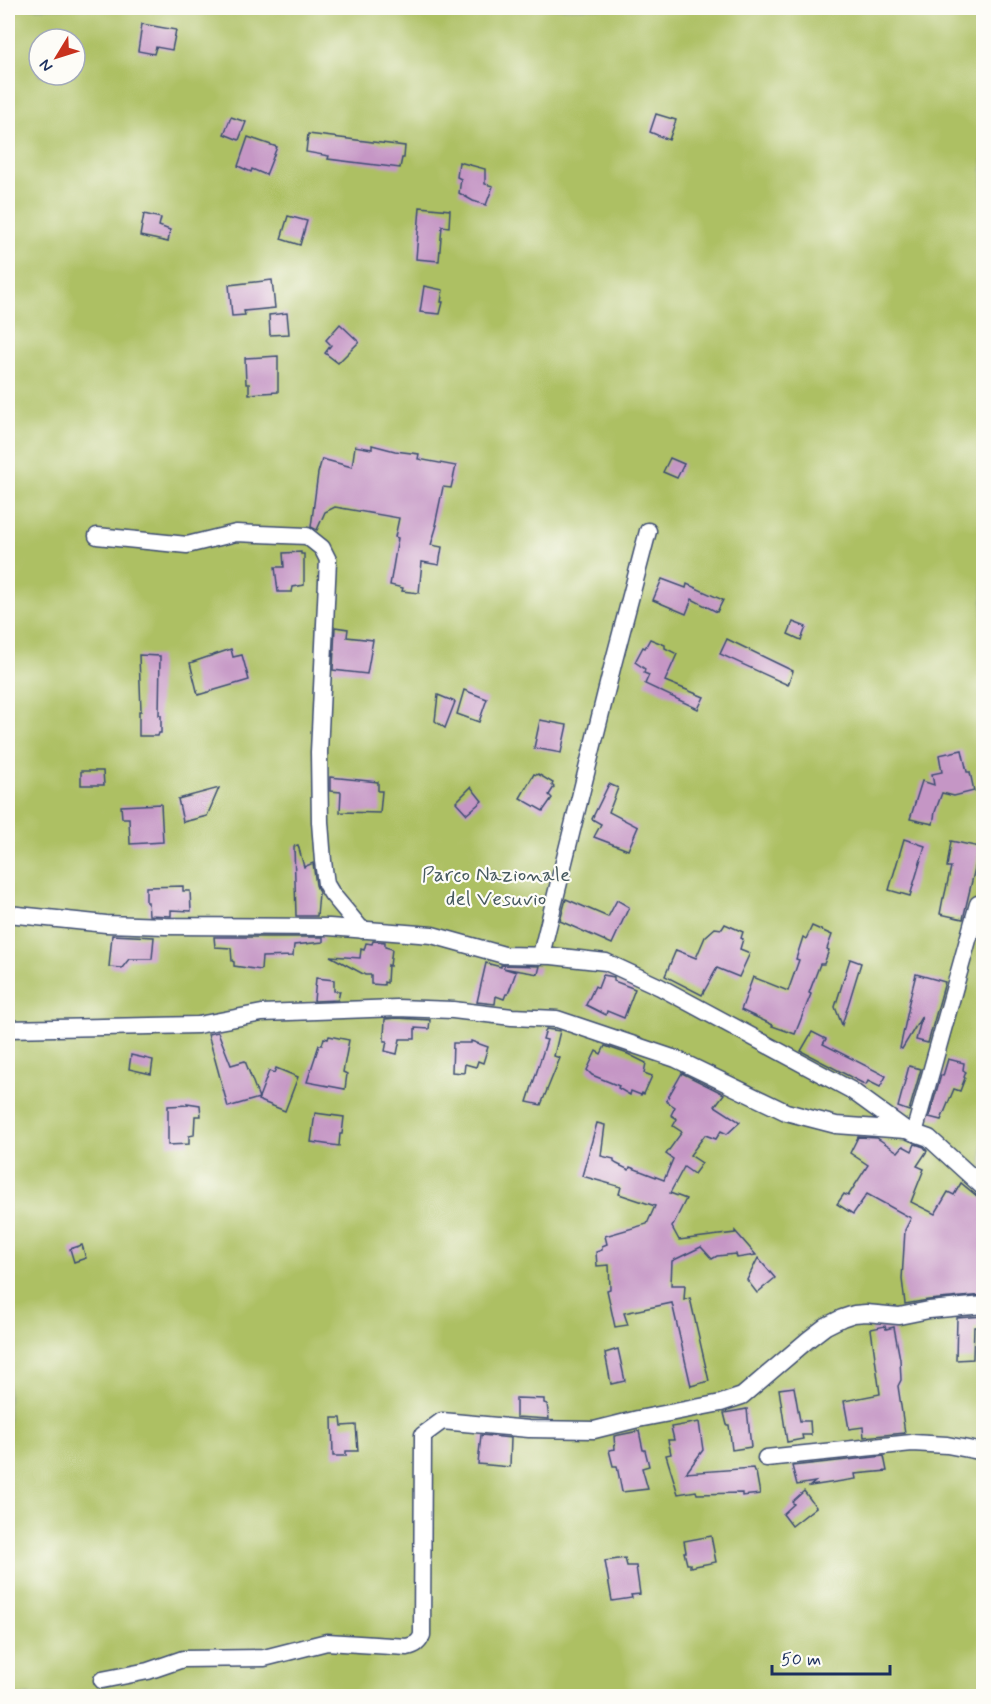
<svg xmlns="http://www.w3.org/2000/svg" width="991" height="1704" font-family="Mynerve,sans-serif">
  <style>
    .green { fill: #adc064; stroke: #647861; stroke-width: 1.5; fill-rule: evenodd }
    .building { fill: #c596c5 }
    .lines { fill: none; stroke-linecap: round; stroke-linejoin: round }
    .minor-casing { stroke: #3c4c71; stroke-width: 19 }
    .minor { stroke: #fff; stroke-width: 16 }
    .labels { text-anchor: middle; stroke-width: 4.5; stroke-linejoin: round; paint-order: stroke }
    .park-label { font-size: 21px; fill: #475a60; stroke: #fdfcf7 }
  </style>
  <rect width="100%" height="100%" fill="#fdfcf7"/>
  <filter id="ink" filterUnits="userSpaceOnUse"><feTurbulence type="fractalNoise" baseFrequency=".0167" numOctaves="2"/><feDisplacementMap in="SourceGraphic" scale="12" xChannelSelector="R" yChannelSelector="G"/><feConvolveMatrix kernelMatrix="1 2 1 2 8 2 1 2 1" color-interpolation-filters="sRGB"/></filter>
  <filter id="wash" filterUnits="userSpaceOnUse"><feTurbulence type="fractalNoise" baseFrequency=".008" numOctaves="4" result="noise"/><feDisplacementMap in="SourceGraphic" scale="24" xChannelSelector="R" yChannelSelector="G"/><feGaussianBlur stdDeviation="1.35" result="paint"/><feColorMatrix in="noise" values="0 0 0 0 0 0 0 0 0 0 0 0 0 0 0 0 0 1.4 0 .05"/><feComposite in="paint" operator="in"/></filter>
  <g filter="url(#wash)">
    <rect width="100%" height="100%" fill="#f6eedb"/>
    <path class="green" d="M8 8H983V1696H8ZM39 39H75V75H39Z"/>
    <g id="blocks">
      <g class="building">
        <path d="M142 24 176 30 172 50 156 47 154 54 138 51Z"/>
        <path d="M656 114 676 120 669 140 650 132Z"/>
        <path d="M231 117 246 122 239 140 224 134Z"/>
        <path d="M308 134 405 146 404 158H402L400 168 328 159 329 156 306 152Z"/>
        <path d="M248 137 277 147 266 175 252 169 251 172 238 166Z"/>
        <path d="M459 162 485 169V184L493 186 486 205 473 201 459 193 461 179 457 177Z"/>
        <path d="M420 207 450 210 449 227 442 226 439 261 416 259Z"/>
        <path d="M144 214 161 218 159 226 170 230 168 242 140 236Z"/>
        <path d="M288 216 307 221 300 245 281 239Z"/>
        <path d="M272 280 275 308 244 311 245 315 232 316 229 285Z"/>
        <path d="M424 286 443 290 441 302H443L440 314 420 312Z"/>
        <path d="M287 313 289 334 270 335 269 315Z"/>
        <path d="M340 324 359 342 338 363 325 353 331 345 326 340Z"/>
        <path d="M278 356V392L249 394V384H246L245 358Z"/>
        <path d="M372 445 395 451 419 454 418 459 456 466 451 488 443 487 435 525H437L431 545 442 547 439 565 422 562 419 593 402 591 403 588 390 585 398 538 395 537 399 518 335 507 325 512 317 530 311 527 318 473 322 459 352 467 355 446 372 449Z"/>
        <path d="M670 458 684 464 677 478 663 472Z"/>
        <path d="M301 552V554H304V585L293 587 292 592H278L275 567H284L283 553Z"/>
        <path d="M662 579 686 588 687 584 723 600 717 612 692 599 686 614 653 600Z"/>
        <path d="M793 622 806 627 801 640 788 634Z"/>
        <path d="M335 627 348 629 347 637 373 640 367 674 333 670Z"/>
        <path d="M650 639 665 645V648L677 654 665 681 704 697 698 709 645 684 649 675 644 673 645 669 635 662 643 647 645 648Z"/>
        <path d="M727 639 793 671 788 685 720 654Z"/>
        <path d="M231 649 233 657 242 655 249 680 198 695 190 663Z"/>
        <path d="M139 655 160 656 159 715H161V733H159L158 736H139V711H141Z"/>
        <path d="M464 690 487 699 479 722 457 714Z"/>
        <path d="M438 695 455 702 445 728 435 721Z"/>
        <path d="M540 720 567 725 561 753 534 748Z"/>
        <path d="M962 750 967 772H970L974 791 954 796 942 793 935 812 933 824 910 819 922 781 934 785 932 774 942 772 939 755Z"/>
        <path d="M81 771H103L104 785H81Z"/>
        <path d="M534 774 537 775 538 774 553 783 552 785 554 787 549 795 552 798 543 811 520 798Z"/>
        <path d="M330 777 378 782V791H382L380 813 340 812 341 792 330 791Z"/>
        <path d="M609 784 618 788 609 812 638 827 628 850 594 837 601 824 592 819Z"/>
        <path d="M471 787 482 801 467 814 456 802Z"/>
        <path d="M219 788 207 816 183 822 178 799Z"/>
        <path d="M161 804 163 842 130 844 129 818H122L121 806Z"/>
        <path d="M904 839 925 846 910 896 889 890Z"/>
        <path d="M951 841 980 847 963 919 940 914 943 898H944L951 867H947Z"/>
        <path d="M298 845 304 867 313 863 316 885 319 893 317 916H296L294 846Z"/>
        <path d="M183 886V891H190L191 911 171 910V916L149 915 148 902H146V887Z"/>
        <path d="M566 899 608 917 617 900 629 907 612 944 560 921Z"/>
        <path d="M725 924 743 932 741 938 743 939 740 949 750 953 739 977 717 968 702 995 665 976 676 950 696 958 705 937 715 928 722 929Z"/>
        <path d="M812 926 832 935 827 949 829 950 824 964H820L809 993 811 994 795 1034 772 1026 773 1025 741 1010 753 977 788 991 799 960 796 959 803 937 806 939Z"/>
        <path d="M112 935 154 937 152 959H129L122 968 109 967Z"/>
        <path d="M214 937H323V942L294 945 293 956 262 957 261 970 234 966V962L232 961 231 948 215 947Z"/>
        <path d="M373 941 385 942V947L392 949 390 966 388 965 387 983 384 982V985L371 984V975H365L330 956 360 958 361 949 364 950 366 943 372 944Z"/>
        <path d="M850 959 861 963 842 1025 835 1007Z"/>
        <path d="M486 963 501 967V965L540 966 538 974 503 968 516 972 508 994H506L504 999 496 996 495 1004 477 1002Z"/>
        <path d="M916 974 945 982 928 1043 916 1040 922 1016 902 1049 900 1048 909 1006H908Z"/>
        <path d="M603 975 614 977V981L635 989 624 1018 607 1011 606 1015 586 1005 595 986 598 988Z"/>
        <path d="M316 978 334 980V991H340L338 1000 314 1001Z"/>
        <path d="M397 1018 430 1020 429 1029 415 1028V1039H400L397 1054 385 1051 387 1041H384V1037L385 1019Z"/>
        <path d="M546 1029 560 1031 554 1056 560 1058 541 1105 527 1102 547 1040 543 1039Z"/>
        <path d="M218 1032 231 1065 245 1061 259 1098 228 1107 208 1034Z"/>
        <path d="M812 1032 826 1039 823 1044 886 1076 880 1087 868 1081 866 1085 801 1051Z"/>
        <path d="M329 1036 349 1040 343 1072 347 1074 345 1089 307 1082 319 1045H322L324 1038 328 1039Z"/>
        <path d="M471 1041 488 1047 483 1063 478 1061 476 1067 465 1064 464 1073 452 1072 453 1043H471Z"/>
        <path d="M605 1046 628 1054 646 1063 644 1073 652 1076 644 1094 642 1093 641 1095 631 1091 630 1095 618 1088 619 1086 592 1075 587 1070 596 1051 601 1054Z"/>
        <path d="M131 1055 153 1060 151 1074 129 1069Z"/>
        <path d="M948 1059 964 1063 963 1070 966 1072 964 1077 965 1078 960 1091 954 1089 941 1120 929 1117 941 1075 943 1076Z"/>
        <path d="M909 1066 921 1069 909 1111 898 1107Z"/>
        <path d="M276 1068 298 1077 285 1111 258 1100 269 1071 274 1073Z"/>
        <path d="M682 1073 724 1094 715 1106 740 1122 727 1134 721 1131 716 1139 705 1135 690 1155 702 1163 694 1174 684 1167 670 1193 686 1199 672 1227 679 1240 735 1233V1231L756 1255 737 1258 736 1254 717 1256 712 1259 701 1247 672 1261 671 1285H685L684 1300 690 1298 709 1381 691 1386 672 1303 624 1313 628 1325 615 1327 607 1290 610 1289 609 1265 597 1266 596 1252 602 1250V1246L607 1244 605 1236 647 1224 655 1206 619 1194 621 1187 582 1176 597 1123 605 1125 601 1156 614 1159V1162L617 1164 629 1170 630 1167 664 1180 673 1159 666 1154 682 1132 673 1126 677 1119 671 1115 675 1107 666 1101Z"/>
        <path d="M187 1103 200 1105 201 1116H195L194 1135 189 1136V1144L168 1145V1106L188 1105Z"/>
        <path d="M315 1113 344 1117 342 1134H340L339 1146 311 1142Z"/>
        <path d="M858 1137 877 1138 898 1152 903 1146 912 1151 915 1144 924 1147 927 1151 917 1166 924 1169 911 1202 935 1214 948 1192 954 1195 961 1183 977 1196 984 1198V1295L928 1300 905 1304 902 1279 905 1230 911 1218 867 1194 853 1214 837 1204 844 1194 848 1196 868 1165 850 1153Z"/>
        <path d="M82 1245 86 1258 74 1262 70 1249Z"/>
        <path d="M758 1258 775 1278 757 1293 747 1280Z"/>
        <path d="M984 1316V1327H974L973 1359 956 1360 957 1318Z"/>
        <path d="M885 1326 886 1329 894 1327 900 1359 901 1380 898 1386 905 1433 864 1437 863 1427 849 1429 844 1401 880 1394 871 1329Z"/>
        <path d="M618 1349 625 1381 611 1384 605 1353Z"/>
        <path d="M794 1387 800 1421H810L811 1435H802L803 1439 787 1442 779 1389Z"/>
        <path d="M516 1398 544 1399V1403L547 1404 549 1419 516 1417Z"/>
        <path d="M747 1409 751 1447 732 1450 729 1425H727L724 1413Z"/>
        <path d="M332 1418H341L342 1426 356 1425 358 1451H346V1456H333Z"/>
        <path d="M699 1422 703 1450 686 1473 753 1468 754 1471 756 1472 760 1494 742 1496V1493L697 1494 696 1491 678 1494 666 1455 671 1454 668 1440H674L671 1427Z"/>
        <path d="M639 1431 643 1450H645L649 1466 642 1468 648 1489 622 1492 617 1466H613L609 1450 615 1449 614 1436Z"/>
        <path d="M481 1435 511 1438 510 1467 478 1464Z"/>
        <path d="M884 1456 887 1471 855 1474 856 1479 810 1486 815 1482 797 1485 792 1466Z"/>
        <path d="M804 1491 816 1507 792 1526 783 1514 794 1504 792 1502Z"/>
        <path d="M711 1536 716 1562 690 1567V1564H687L684 1552H686L684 1541Z"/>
        <path d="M625 1558 627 1566H636L640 1594 631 1595 632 1598 612 1601 605 1561Z"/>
      </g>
    </g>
  </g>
  <g filter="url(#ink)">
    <use href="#blocks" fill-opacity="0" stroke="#3c4c71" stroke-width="1.5"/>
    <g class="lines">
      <g class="minor-casing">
        <g id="minor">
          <path d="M97 536 187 545 236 533 307 536 322 548 328 560 319 752 320 822 323 861 326 884 332 894 362 930"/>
          <path d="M8 914 106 924 165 926 329 927 432 935 504 955 552 956 606 962 660 987 851 1090 906 1130"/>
          <path d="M541 955 613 664 648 531"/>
          <path d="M8 1029 198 1025 262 1013 397 1008 453 1010 512 1017 557 1019 676 1059 786 1112 836 1125 906 1130 929 1138 984 1188"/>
          <path d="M914 1133 978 904"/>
          <path d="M766 1458 912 1443 947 1445 984 1452"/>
          <path d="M102 1680 148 1671 183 1659 264 1658 327 1642 407 1647C415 1645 419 1643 422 1635L423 1435 442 1421 529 1429 594 1430 638 1419 721 1403 742 1396 809 1339 826 1326 842 1318 854 1314 866 1313 899 1316 929 1310 984 1305"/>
        </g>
      </g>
      <use href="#minor" class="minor"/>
    </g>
  </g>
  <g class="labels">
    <g class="park-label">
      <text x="496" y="881">Parco Nazionale<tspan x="496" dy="24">del Vesuvio</tspan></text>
    </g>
  </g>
  <rect width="991" height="1704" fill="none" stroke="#fdfcf7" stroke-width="30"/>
  <g transform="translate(57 57) rotate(232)"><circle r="28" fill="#fdfcf7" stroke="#a3aaba" stroke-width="1.5"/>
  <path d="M0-4.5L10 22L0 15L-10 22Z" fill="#c8321e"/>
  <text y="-9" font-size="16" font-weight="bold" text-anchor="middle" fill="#1b2f5e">N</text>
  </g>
  <path d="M772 1665v9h118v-9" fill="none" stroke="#1b2f5e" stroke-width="3"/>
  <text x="781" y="1665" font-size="18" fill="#1b2f5e" stroke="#fdfcf7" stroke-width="4.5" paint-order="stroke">50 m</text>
</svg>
